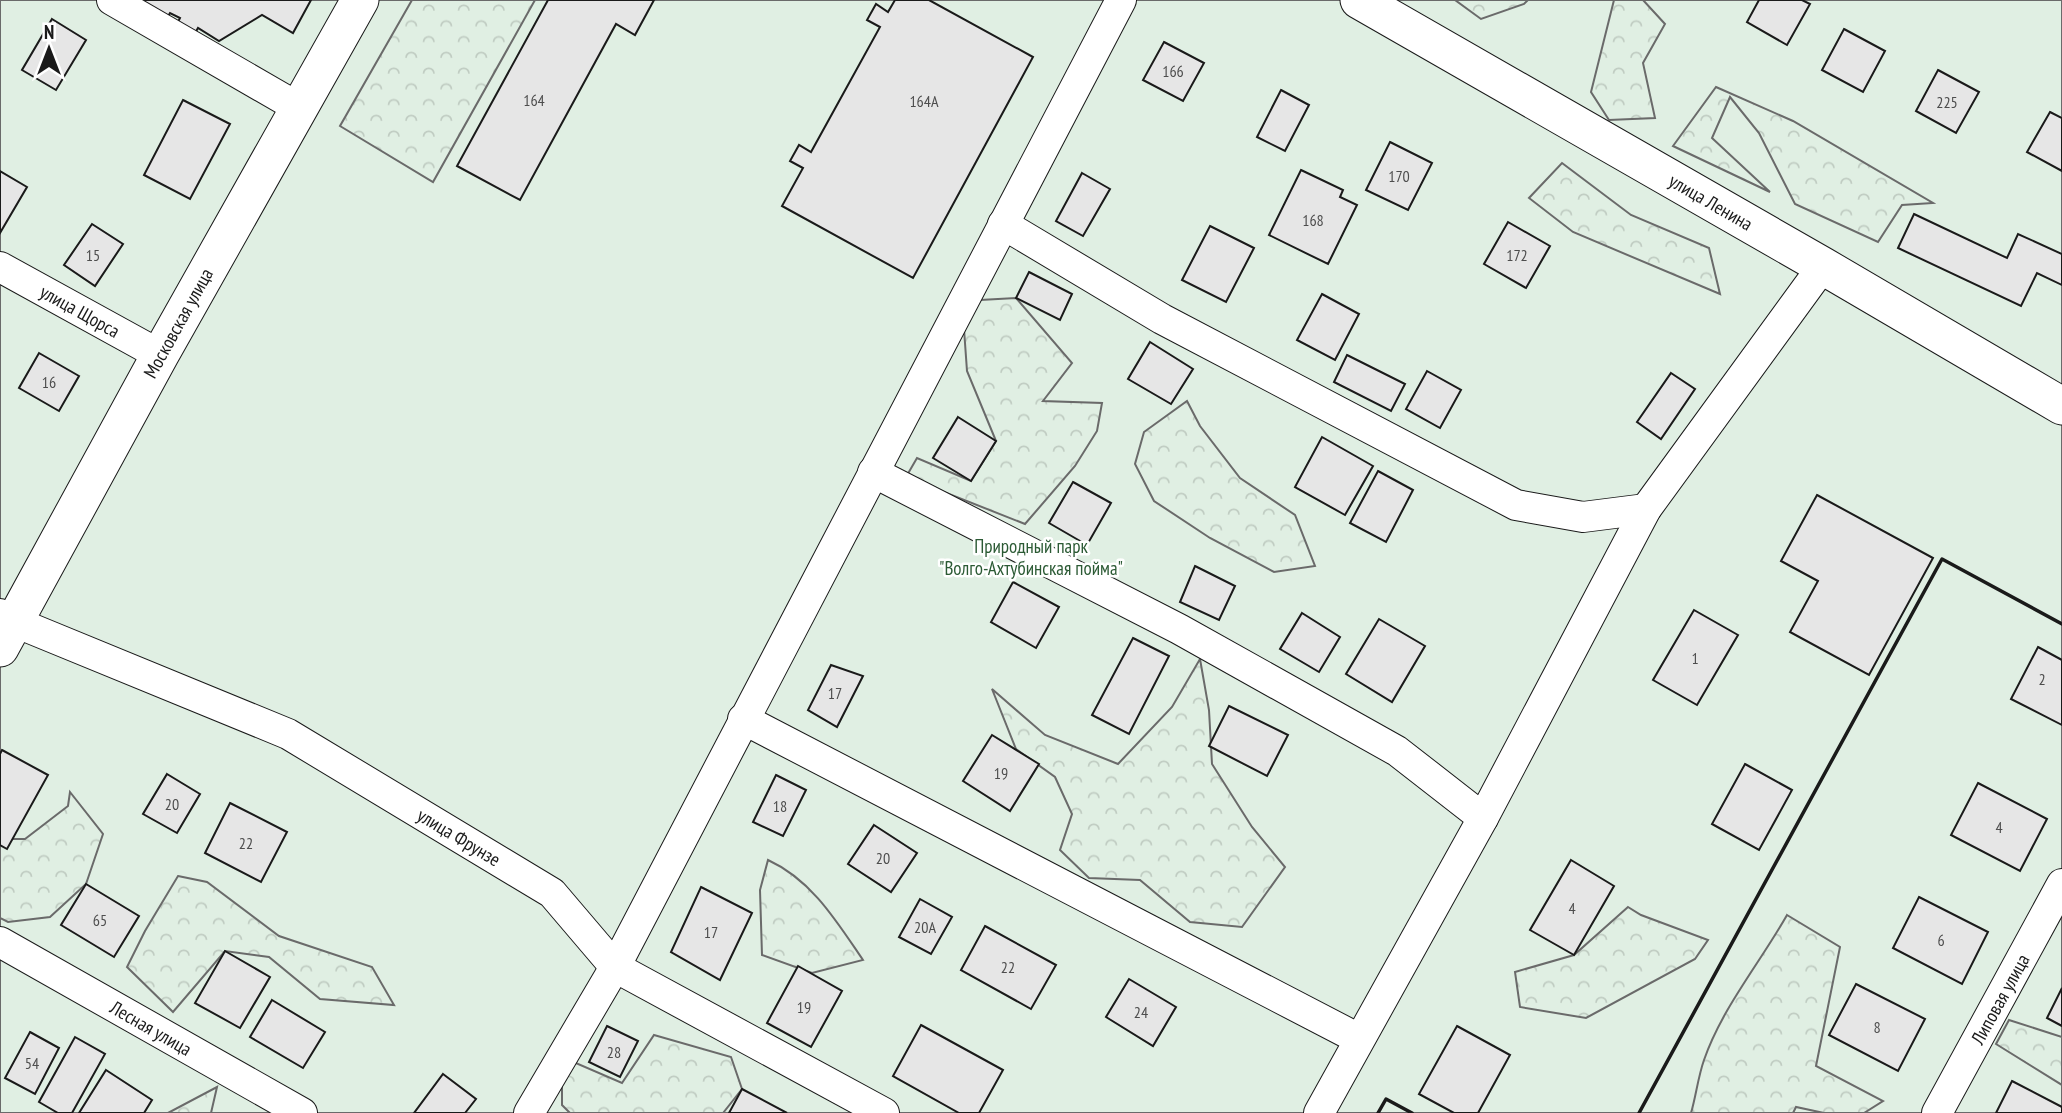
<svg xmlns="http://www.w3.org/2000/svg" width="2062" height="1113" font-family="'PT Sans Narrow',sans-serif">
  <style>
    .green { fill: #e0efe3; stroke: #6a6a6a; stroke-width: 2 }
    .forest { fill: url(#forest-crowns); stroke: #6a6a6a; stroke-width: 2 }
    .building { fill: #e6e6e6; stroke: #1a1a1a; stroke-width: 2 }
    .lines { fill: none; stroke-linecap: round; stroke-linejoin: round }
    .minor-casing { stroke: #1a1a1a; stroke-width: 32 }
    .tertiary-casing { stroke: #1a1a1a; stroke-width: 39 }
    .minor { stroke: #fff; stroke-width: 30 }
    .tertiary { stroke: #fff; stroke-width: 37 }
    .wall { stroke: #1a1a1a; stroke-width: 3.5 }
    .labels { text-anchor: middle; stroke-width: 5; stroke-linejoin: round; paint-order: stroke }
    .number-label { font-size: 16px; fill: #4d4d4d }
    .street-label { font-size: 19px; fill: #1a1a1a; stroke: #fff }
    .park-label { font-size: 19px; fill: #2b5a34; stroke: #fff }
  </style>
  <defs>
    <pattern id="forest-crowns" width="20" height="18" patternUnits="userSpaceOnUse" patternTransform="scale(1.75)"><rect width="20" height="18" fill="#e0efe3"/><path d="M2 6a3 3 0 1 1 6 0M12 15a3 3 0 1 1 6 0" fill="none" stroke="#c0ccc2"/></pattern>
  </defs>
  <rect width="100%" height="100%" fill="#fff"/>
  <rect class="green" x="0" y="0" width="2062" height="1113"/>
  <g class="forest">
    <path d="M412 0H535L433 182 340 126Z"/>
    <path d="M1455 0H1528L1524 4 1481 19Z"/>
    <path d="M1614 0H1643L1665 24 1643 63 1655 118 1609 120 1591 92Z"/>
    <path d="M1716 87 1793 121 1933 203 1902 205 1878 242 1795 204 1759 133 1730 97 1712 138 1770 192 1673 146Z"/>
    <path d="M1562 163 1631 215 1709 248 1720 294 1573 232 1529 198Z"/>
    <path d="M1016 298 1072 363 1043 401 1102 403 1097 431 1075 466 1025 524 906 477 917 458 971 481 996 441 967 371 962 301Z"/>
    <path d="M1187 401 1200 426 1240 478 1295 515 1315 566 1274 572 1210 538 1154 501 1135 464 1144 432Z"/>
    <path d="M1200 659 1209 710 1212 764 1252 827 1285 867 1242 927 1190 922 1140 880 1089 878 1060 850 1072 814 1055 777 1016 749 992 689 1045 735 1118 764 1172 707Z"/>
    <path d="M70 792 103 834 86 884 50 917 8 922 0 918V839H25L68 806Z"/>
    <path d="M768 860C812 880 837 922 863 960L812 973 762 955 760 890Z"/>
    <path d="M178 876 207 882 279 936 372 967 394 1005 320 999 269 957 225 951 173 1012 127 967 145 931Z"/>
    <path d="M1628 907 1641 915 1708 940 1695 959 1586 1018 1520 1007 1515 972 1574 955Z"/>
    <path d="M1787 915 1840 947 1816 1066 1883 1101 1864 1113H1824L1796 1107 1793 1113H1691C1696 1096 1698 1077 1704 1060 1722 1008 1760 963 1787 915Z"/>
    <path d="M2009 1020 2062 1037V1085L1996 1044Z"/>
    <path d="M654 1035 731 1057 742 1089 723 1113H570L562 1105V1057L622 1083Z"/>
    <path d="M217 1087 211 1113H168Z"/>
  </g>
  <g class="building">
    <path d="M136 0H311L293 33 262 15 219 41 198 28 194 35 176 26 180 18 170 13 167 18Z"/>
    <path d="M548 0H654L635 35 616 24 520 200 457 166Z"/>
    <path d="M895 0H929L1033 57 913 278 782 206 803 168 790 161 799 145 811 152 880 27 867 20 876 4 888 12Z"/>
    <path d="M1759 0H1802L1810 4 1787 45 1747 22Z"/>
    <path d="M52 19 86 40 56 90 22 70Z"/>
    <path d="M1844 29 1885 51 1863 92 1822 70Z"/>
    <path d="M1164 42 1204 63 1183 101 1143 80Z"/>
    <path d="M1938 70 1979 92 1956 133 1916 111Z"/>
    <path d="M1281 90 1309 105 1285 151 1257 137Z"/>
    <path d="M183 100 230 124 190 199 144 175Z"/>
    <path d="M2050 112 2062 118V171L2027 152Z"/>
    <path d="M1390 142 1432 163 1408 210 1366 190Z"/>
    <path d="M1301 170 1343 190 1340 197 1357 205 1328 264 1269 235Z"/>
    <path d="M0 171 27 187 0 233Z"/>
    <path d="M1082 173 1110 189 1083 236 1056 221Z"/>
    <path d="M1914 214 2007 258 2018 234 2062 254V285L2037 273 2021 306 1898 248Z"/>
    <path d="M1508 222 1550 246 1526 288 1484 264Z"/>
    <path d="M92 224 123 244 95 286 64 265Z"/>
    <path d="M1210 226 1254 248 1226 302 1182 280Z"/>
    <path d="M1029 272 1072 294 1060 320 1016 298Z"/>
    <path d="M1322 294 1359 314 1335 360 1297 340Z"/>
    <path d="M1150 342 1193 369 1171 404 1128 379Z"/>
    <path d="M39 353 79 376 59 411 19 388Z"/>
    <path d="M1347 355 1405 384 1391 411 1334 382Z"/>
    <path d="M1427 371 1461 390 1440 428 1406 409Z"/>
    <path d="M1671 373 1695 389 1661 439 1637 422Z"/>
    <path d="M958 417 996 441 971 481 933 458Z"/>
    <path d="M1322 437 1373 466 1345 515 1295 487Z"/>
    <path d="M1378 471 1413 490 1386 542 1350 523Z"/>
    <path d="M1073 482 1111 503 1087 545 1049 523Z"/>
    <path d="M1817 495 1933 558 1869 675 1790 632 1818 581 1781 561Z"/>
    <path d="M1195 566 1235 586 1219 620 1180 602Z"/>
    <path d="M1013 582 1059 607 1036 648 991 622Z"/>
    <path d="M1694 610 1738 635 1697 705 1653 680Z"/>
    <path d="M1302 613 1340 637 1319 672 1280 649Z"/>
    <path d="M1379 619 1425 646 1392 702 1346 674Z"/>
    <path d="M1133 638 1169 656 1129 734 1092 715Z"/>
    <path d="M2038 647 2062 660V725L2011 699Z"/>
    <path d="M831 665 863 676 837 727 808 710Z"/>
    <path d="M1229 706 1288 735 1267 776 1209 746Z"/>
    <path d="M992 735 1039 764 1010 811 963 781Z"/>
    <path d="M2 750 48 775 7 849 0 845V754Z"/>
    <path d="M1745 764 1792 790 1759 850 1712 824Z"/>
    <path d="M167 774 200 794 177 833 143 814Z"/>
    <path d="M776 775 806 790 783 836 753 822Z"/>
    <path d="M1978 783 2047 819 2020 871 1951 835Z"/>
    <path d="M230 803 287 832 261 882 205 853Z"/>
    <path d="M874 825 917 853 891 892 848 864Z"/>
    <path d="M1571 860 1614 886 1574 955 1530 930Z"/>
    <path d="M86 884 139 916 114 957 61 925Z"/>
    <path d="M701 887 752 913 720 980 671 952Z"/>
    <path d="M1919 897 1988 932 1962 984 1893 948Z"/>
    <path d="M920 899 952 917 931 954 899 937Z"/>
    <path d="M985 926 1056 965 1031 1009 961 970Z"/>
    <path d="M225 951 270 977 240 1028 195 1003Z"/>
    <path d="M798 966 842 991 811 1047 767 1023Z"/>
    <path d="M1129 979 1176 1007 1153 1046 1106 1017Z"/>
    <path d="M1856 984 1925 1019 1898 1071 1829 1035Z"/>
    <path d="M2062 988V1026L2047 1018Z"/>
    <path d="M272 1000 325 1032 303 1068 250 1037Z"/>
    <path d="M921 1025 1003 1070 979 1113H959L893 1076Z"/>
    <path d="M607 1026 638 1041 620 1077 589 1062Z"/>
    <path d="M1457 1026 1510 1055 1478 1113H1454L1419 1094Z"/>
    <path d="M30 1032 59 1048 35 1094 5 1078Z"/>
    <path d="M75 1037 105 1054 72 1113H58L39 1102Z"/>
    <path d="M106 1070 152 1100 144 1113H79Z"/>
    <path d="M443 1074 476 1099 465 1113H414Z"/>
    <path d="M2012 1081 2062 1107V1113H1996Z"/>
    <path d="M742 1089 787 1113H729Z"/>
  </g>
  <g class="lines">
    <g class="minor-casing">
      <g id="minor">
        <path d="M112 0 299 108"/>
        <path d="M1003 224 1162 319 1516 505 1583 517 1646 509"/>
        <path d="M0 267 160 355"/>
        <path d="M873 472 1179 629 1397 751 1483 818"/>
        <path d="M0 614 15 622 288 734 552 893 615 967 884 1113"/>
        <path d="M743 719 1359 1039"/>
        <path d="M0 942 302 1113"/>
        <path d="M529 1113 615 967 1121 0"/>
        <path d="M1319 1113 1483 818 1646 509 1823 266"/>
        <path d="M1937 1113 2062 884"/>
      </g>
    </g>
    <g class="tertiary-casing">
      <g id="tertiary">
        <path d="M1359 0 1823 266 2062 406"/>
        <path d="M0 648 160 355 360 0"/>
      </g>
    </g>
    <use href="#minor" class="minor"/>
    <use href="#tertiary" class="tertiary"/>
    <g class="wall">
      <path d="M1378 1113 1386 1099 1412 1113"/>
      <path d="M1639 1113 1942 559 2062 624"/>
    </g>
  </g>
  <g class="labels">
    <g class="number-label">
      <text x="1173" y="77">166</text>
      <text x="534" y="106">164</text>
      <text x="924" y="107">164А</text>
      <text x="1947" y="108">225</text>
      <text x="1399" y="182">170</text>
      <text x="1313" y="226">168</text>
      <text x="93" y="261">15</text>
      <text x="1517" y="261">172</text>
      <text x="49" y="388">16</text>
      <text x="1695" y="664">1</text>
      <text x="2042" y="685">2</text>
      <text x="835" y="699">17</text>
      <text x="1001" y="779">19</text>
      <text x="172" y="810">20</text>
      <text x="780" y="812">18</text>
      <text x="1999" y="833">4</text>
      <text x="246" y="849">22</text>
      <text x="883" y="864">20</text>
      <text x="1572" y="914">4</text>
      <text x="100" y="926">65</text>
      <text x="925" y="933">20А</text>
      <text x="711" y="938">17</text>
      <text x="1941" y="946">6</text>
      <text x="1008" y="973">22</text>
      <text x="804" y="1013">19</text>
      <text x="1141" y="1018">24</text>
      <text x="1877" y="1033">8</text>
      <text x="614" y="1058">28</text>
      <text x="32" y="1069">54</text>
    </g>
    <g class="street-label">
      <text transform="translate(1711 202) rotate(30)" y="7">улица Ленина</text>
      <text transform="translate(80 311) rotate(29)" y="7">улица Щорса</text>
      <text transform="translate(178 323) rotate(-61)" y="7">Московская улица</text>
      <text transform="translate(459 837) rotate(31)" y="7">улица Фрунзе</text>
      <text transform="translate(2000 999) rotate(-61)" y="7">Липовая улица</text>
      <text transform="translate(151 1028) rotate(30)" y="7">Лесная улица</text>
    </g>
    <g class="park-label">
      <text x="1031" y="553">Природный парк<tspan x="1031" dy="22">"Волго-Ахтубинская пойма"</tspan></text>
    </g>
  </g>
  <g transform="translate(49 49)" stroke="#ffffff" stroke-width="5" paint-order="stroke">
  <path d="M0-5L12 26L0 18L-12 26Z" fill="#1a1a1a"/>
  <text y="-10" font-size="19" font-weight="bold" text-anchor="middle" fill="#1a1a1a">N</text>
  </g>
</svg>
